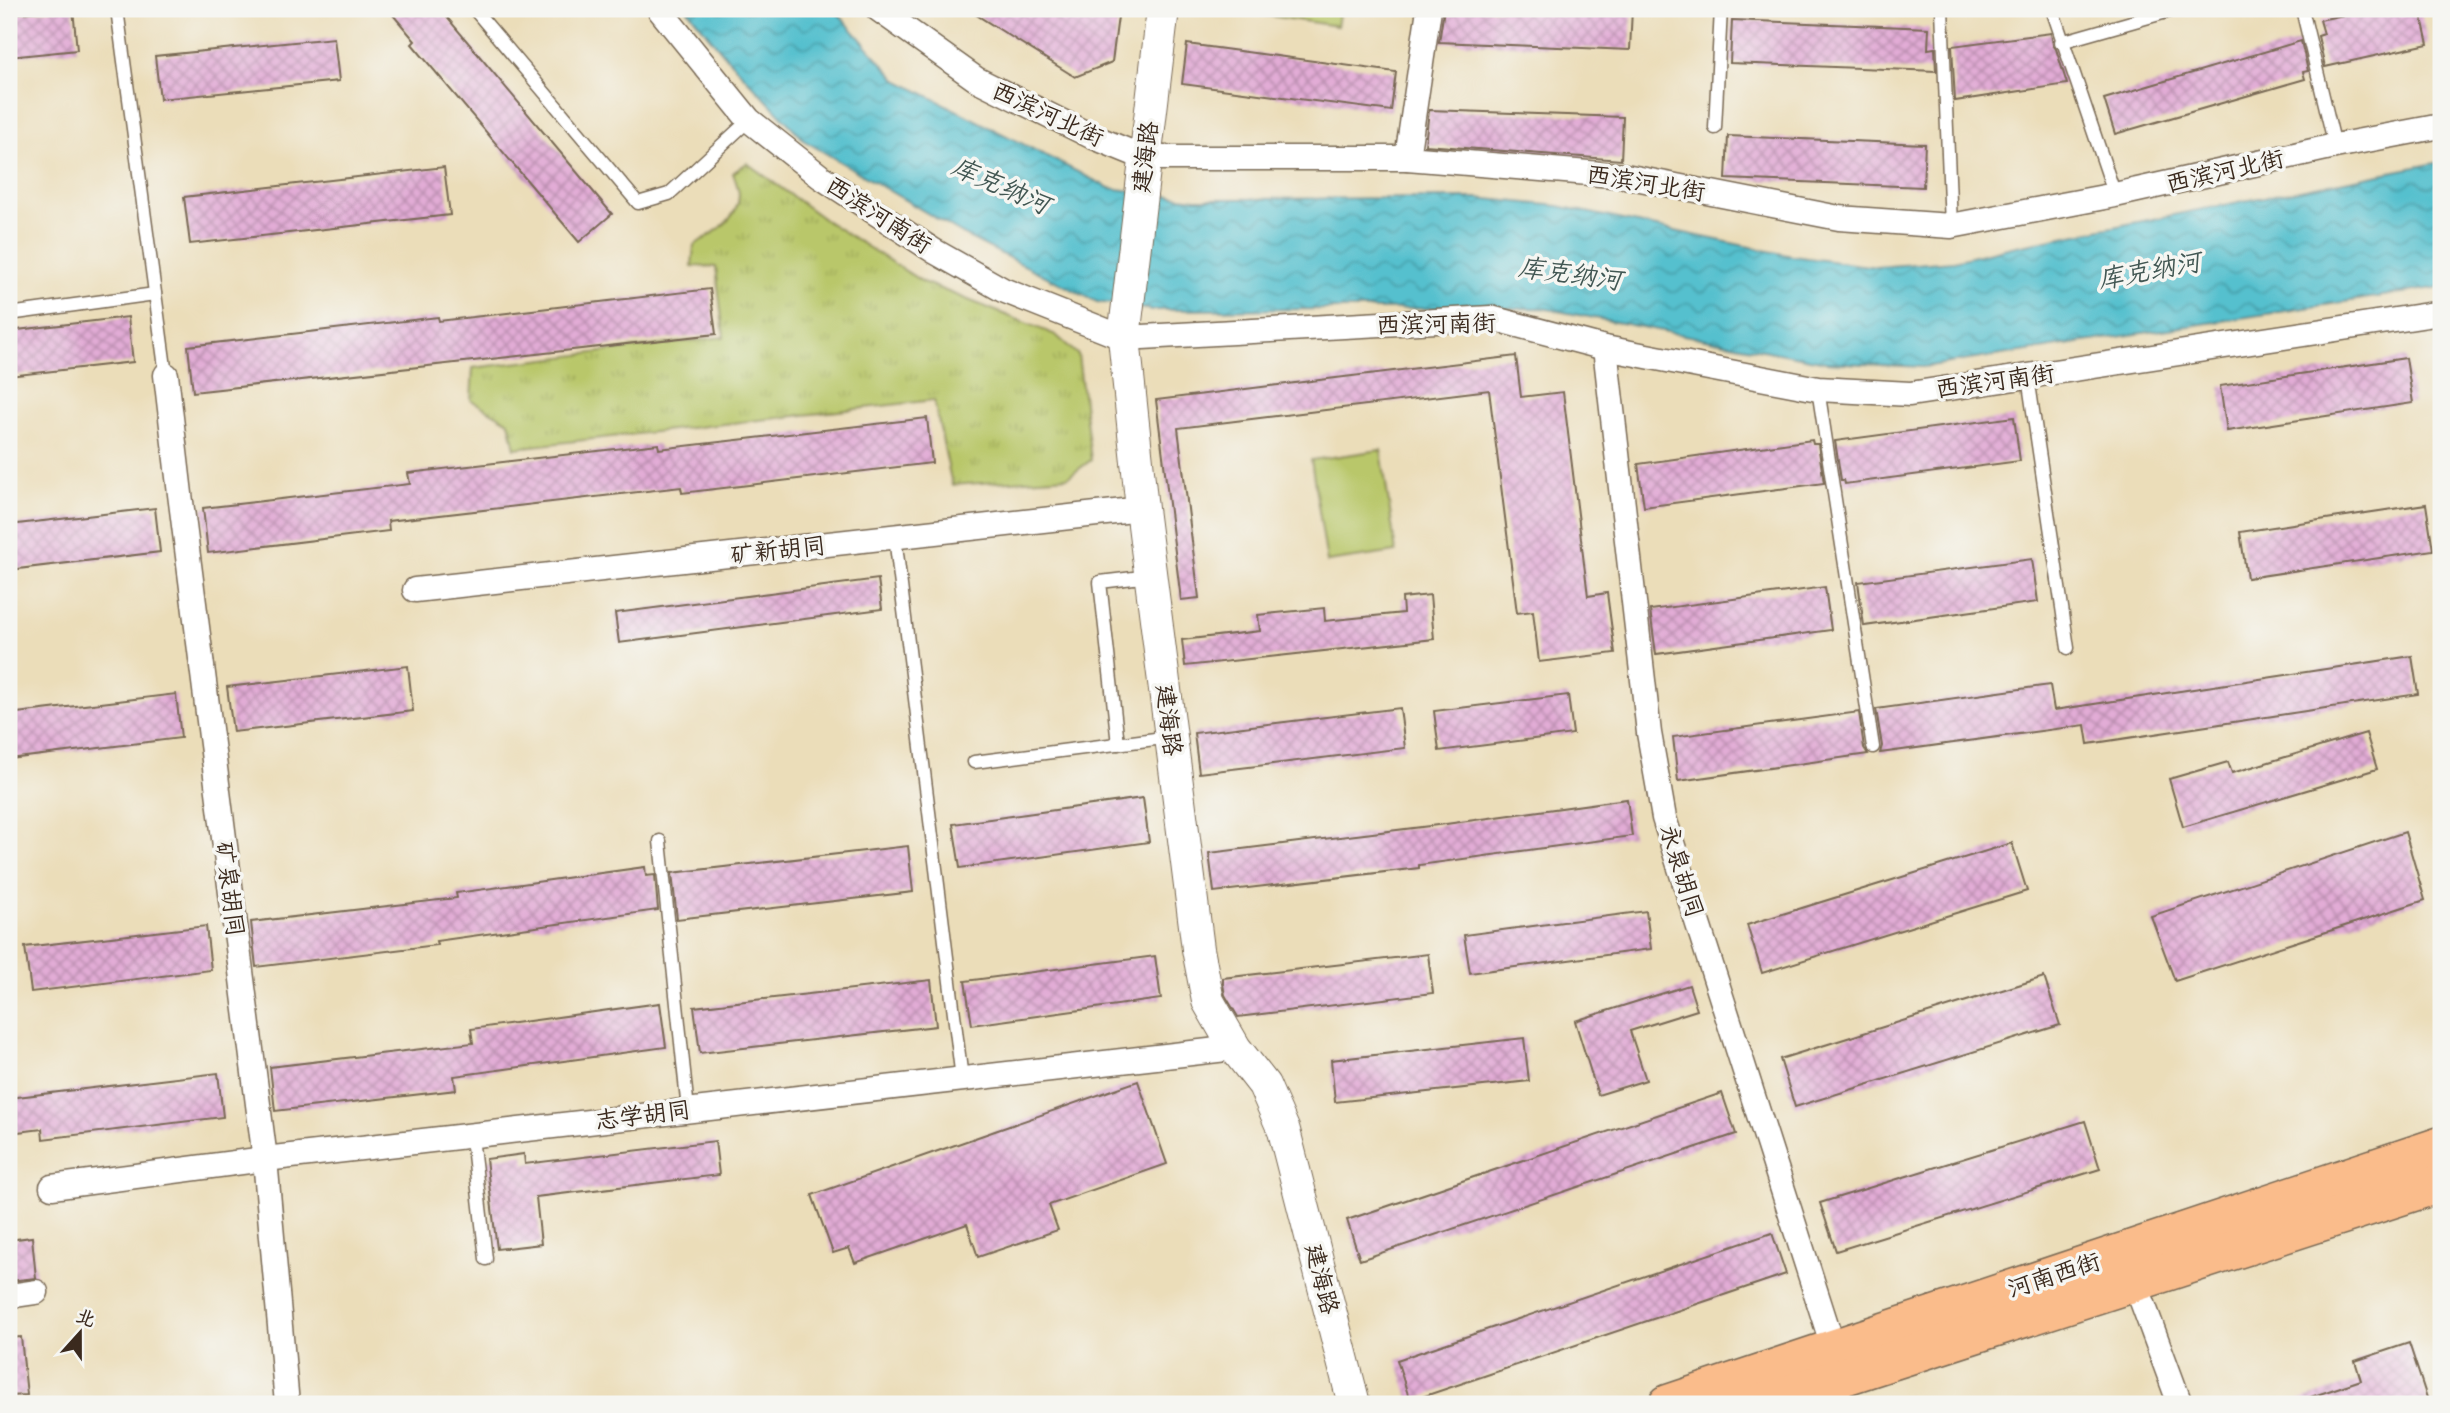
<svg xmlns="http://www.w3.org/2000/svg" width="2450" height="1413" font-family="'Comic Neue','LXGW WenKai TC',sans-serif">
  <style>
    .grass { fill: url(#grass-tufts); stroke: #7a7844; stroke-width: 2 }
    .pitch { fill: #b9c76a; stroke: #7a7844; stroke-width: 2 }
    .water { fill: url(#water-waves); stroke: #487576; stroke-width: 2 }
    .building { fill: url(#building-cross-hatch) }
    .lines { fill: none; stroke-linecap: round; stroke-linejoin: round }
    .service-casing { stroke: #796954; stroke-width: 15 }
    .minor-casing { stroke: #796954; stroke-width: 27 }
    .tertiary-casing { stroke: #796954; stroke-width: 34 }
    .primary-casing { stroke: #796954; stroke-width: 41 }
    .service { stroke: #fff; stroke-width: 12 }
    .minor { stroke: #fff; stroke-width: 24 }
    .tertiary { stroke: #fff; stroke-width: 32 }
    .primary { stroke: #fabc8b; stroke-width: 38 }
    .labels { text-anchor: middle; stroke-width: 7; stroke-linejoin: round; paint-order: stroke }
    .street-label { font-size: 24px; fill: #3b2a1e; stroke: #f6f6f2 }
    .water-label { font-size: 26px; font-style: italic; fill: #425753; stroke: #f6f6f2 }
  </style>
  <defs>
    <pattern id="grass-tufts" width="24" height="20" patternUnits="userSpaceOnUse" patternTransform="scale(1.75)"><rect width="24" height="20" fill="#b9c76a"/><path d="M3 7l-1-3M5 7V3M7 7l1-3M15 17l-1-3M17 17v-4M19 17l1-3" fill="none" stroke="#a0ab5b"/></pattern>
    <pattern id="water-waves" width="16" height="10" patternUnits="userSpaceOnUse" patternTransform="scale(1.75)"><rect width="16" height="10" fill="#54c0ce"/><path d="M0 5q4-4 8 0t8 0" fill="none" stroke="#479ca7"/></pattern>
    <pattern id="building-cross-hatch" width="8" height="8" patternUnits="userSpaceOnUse" patternTransform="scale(1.75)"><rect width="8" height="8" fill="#e2acd6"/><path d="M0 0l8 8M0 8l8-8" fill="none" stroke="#b88cad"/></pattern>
  </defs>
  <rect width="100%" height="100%" fill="#f6f6f2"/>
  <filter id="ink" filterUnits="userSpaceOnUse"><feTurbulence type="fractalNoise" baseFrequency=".0143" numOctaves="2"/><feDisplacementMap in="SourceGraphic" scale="14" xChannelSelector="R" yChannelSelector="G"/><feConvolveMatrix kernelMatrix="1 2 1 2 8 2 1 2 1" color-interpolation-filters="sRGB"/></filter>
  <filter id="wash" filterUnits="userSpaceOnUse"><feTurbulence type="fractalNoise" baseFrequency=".00686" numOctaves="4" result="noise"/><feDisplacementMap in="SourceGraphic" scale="28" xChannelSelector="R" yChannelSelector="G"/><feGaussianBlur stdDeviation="1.57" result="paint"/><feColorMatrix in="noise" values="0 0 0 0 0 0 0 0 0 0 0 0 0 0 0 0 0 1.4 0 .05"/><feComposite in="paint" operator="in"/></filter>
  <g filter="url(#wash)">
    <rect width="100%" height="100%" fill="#ebddb9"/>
    <g class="grass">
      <path d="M1246 9H1340L1337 26 1245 12Z"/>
      <path d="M747 163 825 220 923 282 1056 335 1078 355 1091 460 1068 477 952 485 934 400 515 448 509 422 471 400 473 368 724 337 716 267 692 266 694 245C712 234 739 220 739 195 739 189 735 179 733 173Z"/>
    </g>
    <path class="pitch" d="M1381 450 1396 552 1327 562 1311 460Z"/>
    <path class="water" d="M687 9H834L897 80 1109 188 1196 199 1476 198 1558 206 1792 256 1876 267 1954 261 2012 247 2441 162V287L1923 367 1826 362 1542 308 1153 310 1097 302 966 236 805 141 728 59Z"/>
    <g id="blocks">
      <g class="building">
        <path d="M61 9H73L77 50 9 57V14Z"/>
        <path d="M388 9H440L612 214 579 242 412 44 415 41Z"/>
        <path d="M967 9H1119L1112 62 1075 77Z"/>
        <path d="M1444 9H1632L1630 50 1439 42Z"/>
        <path d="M2372 9H2420L2428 44 2325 67 2318 36 2324 34 2320 20Z"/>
        <path d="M1732 20 1929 28 1928 49 1935 48 1936 71 1730 63Z"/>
        <path d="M2051 33 2053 45 2056 49 2067 84 1955 101 1952 46Z"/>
        <path d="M334 38 339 81 160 99 155 56Z"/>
        <path d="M2301 41 2308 71 2303 72 2305 79 2115 134 2104 99Z"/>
        <path d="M1187 44 1396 72 1391 111 1182 84Z"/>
        <path d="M1429 110 1623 117 1621 160 1425 145Z"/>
        <path d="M1728 136 1925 144 1923 187 1726 179Z"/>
        <path d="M444 167 450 215 190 244 184 197Z"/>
        <path d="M710 289 716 334 193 392 188 346 438 317 439 321Z"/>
        <path d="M128 317 133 362 9 376V331Z"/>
        <path d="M1516 356 1521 397 1563 392 1588 596 1607 593 1615 653 1539 662 1533 611 1517 613 1489 390 1178 428 1199 598 1181 600 1156 400Z"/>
        <path d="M2406 358 2413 403 2227 431 2220 386Z"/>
        <path d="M2014 417 2020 461 1845 484 1844 480H1841L1835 441Z"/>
        <path d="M927 418 932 463 682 493 681 487 388 521 389 531 208 553 203 508 410 484 408 473 658 444 659 449Z"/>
        <path d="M1812 440 1813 444H1818L1824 483 1644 507 1638 464Z"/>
        <path d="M2426 504 2433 550 2247 578 2240 532Z"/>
        <path d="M155 508 160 552 9 570V525Z"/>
        <path d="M2032 559 2038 602 1864 626 1858 582Z"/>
        <path d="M878 579 882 609 619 643 615 613Z"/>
        <path d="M1825 587 1831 630 1656 654 1650 610Z"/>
        <path d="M1430 595 1434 639 1185 666 1182 640 1260 631 1258 615 1324 608 1325 621 1403 613 1402 598Z"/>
        <path d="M2412 656 2418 694 2088 744 2085 725 1880 753 1882 746 1876 709 2050 685 2054 710Z"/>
        <path d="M408 666 413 711 233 732 227 687Z"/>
        <path d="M176 694 181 738 9 759V714Z"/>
        <path d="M1568 695 1573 734 1439 751 1434 711Z"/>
        <path d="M1400 708 1405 748 1199 773 1194 733Z"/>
        <path d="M1859 712 1864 748 1868 754 1678 781 1673 737Z"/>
        <path d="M2366 733 2377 769 2183 827 2169 779 2228 762 2232 773Z"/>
        <path d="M1143 798 1149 842 960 868 953 824Z"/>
        <path d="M1627 799 1632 836 1419 865V868L1214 892 1209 853 1446 824Z"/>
        <path d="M2405 832 2425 900 2175 981 2151 916Z"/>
        <path d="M2012 843 2027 891 1762 973 1747 925Z"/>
        <path d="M908 846 913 892 677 919 672 873Z"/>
        <path d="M645 867 646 876 655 875 658 910 436 941 437 945 256 967 251 922 457 898 456 893Z"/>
        <path d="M1646 911 1651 949 1470 973 1464 935Z"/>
        <path d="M206 926 211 970 31 992 25 947Z"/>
        <path d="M1428 954 1433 993 1238 1017 1225 995 1223 984V978Z"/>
        <path d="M1155 956 1161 999 972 1025 965 981Z"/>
        <path d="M2044 977 2060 1025 1795 1107 1780 1059Z"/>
        <path d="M931 980 936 1026 700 1053 694 1007Z"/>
        <path d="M1689 985 1697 1010 1630 1031 1646 1080 1598 1095 1575 1021Z"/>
        <path d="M660 1003 666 1047 454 1076 456 1090 275 1111 270 1067 473 1043 471 1029Z"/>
        <path d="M1524 1038 1529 1081 1335 1102 1331 1060Z"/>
        <path d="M218 1073 223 1117 43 1139 42 1129 9 1133V1098Z"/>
        <path d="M1138 1081 1167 1164 1049 1205 1058 1230 978 1257 967 1224 855 1263 849 1248 833 1253 812 1195Z"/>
        <path d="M1722 1093 1736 1134 1360 1260 1347 1220Z"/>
        <path d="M2085 1121 2100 1169 1836 1251 1820 1203Z"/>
        <path d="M715 1141 719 1175 536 1197 541 1244 497 1249 486 1159 524 1154 525 1164Z"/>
        <path d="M1772 1233 1786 1274 1410 1401 1397 1360Z"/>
        <path d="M32 1237 36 1278 9 1281V1240Z"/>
        <path d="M21 1337 27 1395 9 1396V1338Z"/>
        <path d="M2409 1343 2429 1404H2299V1401L2361 1380 2355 1361Z"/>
      </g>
    </g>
  </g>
  <g filter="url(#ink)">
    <use href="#blocks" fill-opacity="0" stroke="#796954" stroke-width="2"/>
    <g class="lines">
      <g class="service-casing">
        <g id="service">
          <path d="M117 9 166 375"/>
          <path d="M474 9 638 203 669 194 749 120"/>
          <path d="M1942 9 1951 226"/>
          <path d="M2052 9 2115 195"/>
          <path d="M2302 9 2335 146"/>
          <path d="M2061 42 2177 9"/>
          <path d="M1715 128 1721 9"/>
          <path d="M9 314 155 294"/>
          <path d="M2028 377 2068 648"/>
          <path d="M1818 389 1873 747"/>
          <path d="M895 537 962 1079"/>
          <path d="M1118 744 1100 582 1150 576"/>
          <path d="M974 762 1171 737"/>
          <path d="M660 841 688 1110"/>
          <path d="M472 1137 486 1259"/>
        </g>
      </g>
      <g class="minor-casing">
        <g id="minor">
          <path d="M659 9 749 120 821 177 934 251 1003 290 1124 338 1491 318 1605 348 1818 389 1910 394 2441 313"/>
          <path d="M878 9 976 79 1091 136 1145 158H1407L1625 176 1839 218 1951 226 2115 195 2335 146 2441 126"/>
          <path d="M1407 158 1429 9"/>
          <path d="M1605 348 1649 733 1664 818 1838 1362"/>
          <path d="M166 375 180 494 265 1159 287 1404"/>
          <path d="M415 590 1142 509"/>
          <path d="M52 1187 265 1159 1235 1048"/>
          <path d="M2135 1282 2180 1404"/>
          <path d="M9 1296 36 1292"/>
        </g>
      </g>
      <g class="tertiary-casing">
        <path id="tertiary" d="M1163 9 1124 338 1142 509 1198 949 1208 1001 1235 1048 1264 1085 1284 1131 1354 1404"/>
      </g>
      <g class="primary-casing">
        <g id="primary">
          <path d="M1668 1404 2441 1146"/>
          <path d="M1758 1404 2441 1183"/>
        </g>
      </g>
      <use href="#service" class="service"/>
      <use href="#minor" class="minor"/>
      <use href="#tertiary" class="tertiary"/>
      <use href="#primary" class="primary"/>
    </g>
  </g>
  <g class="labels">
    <g class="street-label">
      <text transform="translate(1048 114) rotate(25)" y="8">西滨河北街</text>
      <text transform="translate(1145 157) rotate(-83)" y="8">建海路</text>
      <text transform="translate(2225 171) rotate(-13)" y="8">西滨河北街</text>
      <text transform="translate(1646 183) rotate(9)" y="8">西滨河北街</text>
      <text transform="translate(879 215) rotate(33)" y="8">西滨河南街</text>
      <text transform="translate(1436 324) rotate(-1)" y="8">西滨河南街</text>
      <text transform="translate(1995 381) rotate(-8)" y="8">西滨河南街</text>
      <text transform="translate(778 550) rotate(-6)" y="8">矿新胡同</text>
      <text transform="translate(1169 720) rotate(83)" y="8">建海路</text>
      <text transform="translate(1682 871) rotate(73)" y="8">永泉胡同</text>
      <text transform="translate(230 889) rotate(83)" y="8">矿泉胡同</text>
      <text transform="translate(643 1115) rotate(-7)" y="8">志学胡同</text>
      <text transform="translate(2054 1275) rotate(-18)" y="8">河南西街</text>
      <text transform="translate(1322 1279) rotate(76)" y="8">建海路</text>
    </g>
    <g class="water-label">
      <text transform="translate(1001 185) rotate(24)" y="9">库克纳河</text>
      <text transform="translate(2149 270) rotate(-10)" y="9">库克纳河</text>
      <text transform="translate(1570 273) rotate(8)" y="9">库克纳河</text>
    </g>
  </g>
  <rect width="2450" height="1413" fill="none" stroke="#f6f6f2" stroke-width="35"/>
  <g transform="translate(80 1333) rotate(21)" stroke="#f6f6f2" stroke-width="5" paint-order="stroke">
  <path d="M0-5L12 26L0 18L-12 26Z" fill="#3b2a1e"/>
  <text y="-10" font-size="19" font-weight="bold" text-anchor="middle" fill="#3b2a1e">北</text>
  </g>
</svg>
